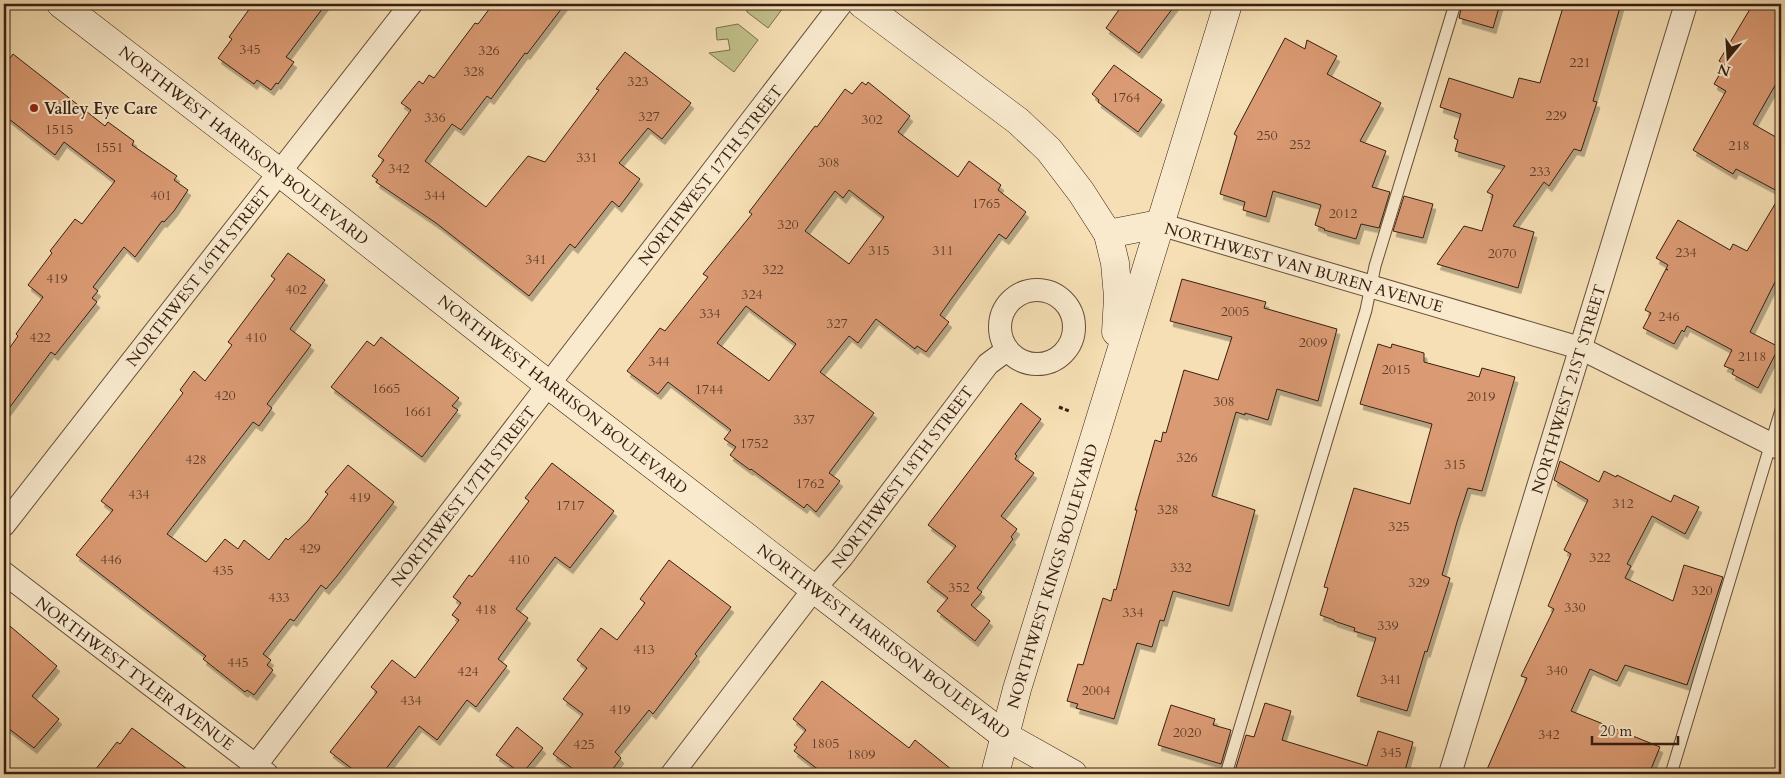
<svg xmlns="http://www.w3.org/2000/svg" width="1785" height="778" font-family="Cardo,serif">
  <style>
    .green { fill: #c1c08a; stroke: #7c704e }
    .building { fill: #da9a73; stroke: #371f12; fill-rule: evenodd; filter: url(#shadow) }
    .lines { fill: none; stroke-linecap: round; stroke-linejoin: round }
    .lane-casing { stroke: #674f3a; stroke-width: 13 }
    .street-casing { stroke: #674f3a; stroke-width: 24 }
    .secondary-casing { stroke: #371f12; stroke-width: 29 }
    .path { stroke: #371f12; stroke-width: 3; stroke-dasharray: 4 2.5; stroke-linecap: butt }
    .lane { stroke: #f9eace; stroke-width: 11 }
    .street { stroke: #f9eace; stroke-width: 22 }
    .secondary { stroke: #f9eace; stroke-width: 28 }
    .poi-dot { fill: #8f2418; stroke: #f9eace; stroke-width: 2 }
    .labels { text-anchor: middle; stroke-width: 4; stroke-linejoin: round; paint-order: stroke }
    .number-label { font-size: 14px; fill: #603e2a }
    .poi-label { font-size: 16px; font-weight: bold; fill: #371f12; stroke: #f9eace; text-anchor: start }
    .street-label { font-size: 16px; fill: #371f12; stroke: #f9eace }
  </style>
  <defs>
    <filter id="shadow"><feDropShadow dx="3" dy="5.5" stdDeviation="0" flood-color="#0004"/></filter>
  </defs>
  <rect width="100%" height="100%" fill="#f6dfb4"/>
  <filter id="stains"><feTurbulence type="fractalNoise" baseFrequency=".004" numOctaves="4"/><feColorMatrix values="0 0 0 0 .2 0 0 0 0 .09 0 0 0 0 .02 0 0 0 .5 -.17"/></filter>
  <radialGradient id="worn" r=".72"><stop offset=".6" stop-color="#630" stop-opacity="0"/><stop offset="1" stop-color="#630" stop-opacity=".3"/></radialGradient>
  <g class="green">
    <path d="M746 4H786L768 28 747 12Z"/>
    <path d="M738 24 758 40 734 72 709 53 730 50 728 39 717 40 716 28Z"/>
  </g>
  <g class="building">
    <path d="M253 4H326L286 57 294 62 278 84 276 83 271 90 257 80 254 84 218 58 232 39 229 37Z"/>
    <path d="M493 4H565L527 54 525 53 491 99 487 96 461 130 452 124 425 161 486 207 528 156 545 162 599 90 596 89 625 52 691 103 662 139 648 128 619 163 640 179 619 207 612 201 575 248 570 244 529 296 436 223 376 182 378 180 372 176 384 160 378 156 411 110 401 103 419 81 423 84 429 75 434 78 475 23 478 24Z"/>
    <path d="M1123 4H1176L1139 53 1106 28Z"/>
    <path d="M1462 4H1500L1493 28 1459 18Z"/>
    <path d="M1564 4H1621L1593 101 1597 102 1581 151 1574 149 1549 186 1544 182 1513 226 1534 232 1518 288 1437 264 1464 226 1482 231 1493 195 1487 192 1505 166 1455 151 1458 140 1454 138 1461 114 1440 107 1449 78 1513 98 1519 78 1540 83Z"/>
    <path d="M1753 4H1781V75L1753 124 1781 140V193L1736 169 1733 174 1693 150 1726 91 1714 84 1725 65 1719 61Z"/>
    <path d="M1285 38 1305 49 1307 40 1337 56 1327 74 1381 103 1360 141 1386 151 1372 187 1390 192 1379 228 1361 224 1356 239 1324 230 1325 229 1315 225 1321 205 1273 191 1266 217 1243 210 1245 202 1220 194 1237 136 1234 134Z"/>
    <path d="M13 54 105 126 108 122 134 141 132 145 177 176 174 180 188 190 174 211 164 222 162 221 135 257 124 247 93 287 98 291 92 298 97 302 55 355 51 352 4 415V356L18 336 16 334 43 297 28 285 52 253 50 251 75 219 82 224 115 181 64 142 55 155 4 115V66Z"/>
    <path d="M1114 65 1162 100 1138 132 1098 102 1099 100 1092 94Z"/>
    <path d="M862 82 866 85 868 82 910 116 898 132 958 177 969 161 1001 185 998 190 1026 212 1006 239 999 234 952 298 940 315 949 322 926 352 917 346 915 349 876 319 858 343 849 336 820 372 874 413 829 473 840 481 816 512 807 504 804 508 751 469 750 470 730 455 736 447 724 439 731 430 668 382 658 394 627 371 660 328 665 331 708 277 703 274 752 214 749 212 815 126 817 127 845 89 852 94ZM849 190 884 217 849 264 805 231 835 191 843 198ZM746 306 796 344 769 381 717 343Z"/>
    <path d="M1781 194V270L1750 332 1779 347 1758 388 1732 374 1734 370 1724 366 1732 350 1687 326 1684 332 1682 330 1674 344 1643 328 1651 313 1645 310 1666 269 1668 270 1666 269 1668 265 1656 258 1678 220 1730 250 1733 244 1747 251Z"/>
    <path d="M1404 196 1433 204 1423 238 1393 231Z"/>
    <path d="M288 253 325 280 290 329 311 345 267 404 272 408 259 426 253 422 167 534 206 562 225 539 238 549 244 540 269 560 286 538 288 540 308 521 328 494 325 492 348 465 394 502 337 576 326 589 321 585 294 621 290 619 263 654 271 660 267 665 273 670 254 695 247 690 245 692 203 659 206 656 76 555 113 510 101 501 183 393 180 390 194 371 205 381 232 345 228 342 275 279 271 276Z"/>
    <path d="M1182 279 1266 302 1264 308 1337 329 1318 401 1277 389 1268 420 1245 413V415L1236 412 1212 496 1255 510 1229 606 1173 591 1164 621 1160 620 1152 647 1137 643 1114 719 1076 708 1078 704 1067 701 1078 664 1083 665 1103 598 1111 601 1114 589 1116 590 1137 510H1135L1155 440 1161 442 1163 432 1166 433 1184 370 1218 380 1232 337 1170 321Z"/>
    <path d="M381 337 459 398 452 406 458 410 422 457 331 387 367 341 374 346Z"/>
    <path d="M1378 344 1391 348 1392 344 1424 353V362L1479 377 1482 368 1515 377 1482 491 1468 488 1457 522 1442 575 1450 578 1427 652 1425 651 1407 711 1357 696 1376 638 1354 631 1355 628 1334 621V620L1320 615 1328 588 1324 587 1354 488 1410 504 1432 424 1360 404Z"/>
    <path d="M1021 403 1041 419 1015 454 1017 456 1015 459 1034 473 1001 516 1017 529 1011 537 1013 539 977 588 982 592 971 605 990 621 975 641 937 611 948 598 927 582 956 546 928 525Z"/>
    <path d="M1560 461 1599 482 1604 471 1616 477 1617 475 1671 502 1674 495 1699 507 1685 534 1652 516 1627 564 1631 566 1625 578 1673 601 1684 565 1723 577 1687 685 1625 665 1617 681 1590 669 1571 711 1660 747 1649 774H1485L1527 678 1521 676 1554 609 1548 606 1571 554 1564 550 1588 500 1554 480Z"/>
    <path d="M552 463 614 511 570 568 555 557 516 609 528 618 498 659 507 666 476 707 467 700 437 740 419 726 382 774H359L330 752 377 692 371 687 392 660 415 678 459 620 452 615 461 603 453 597 469 575 472 577 529 501 525 498Z"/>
    <path d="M669 560 731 607 695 654 697 656 653 714 649 710 615 752 621 758 609 774H580L553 754 583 714 563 699 587 668 577 660 601 628 617 640 645 603 640 599Z"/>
    <path d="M4 621 57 666 32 696 59 719 34 748 4 725Z"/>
    <path d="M822 681 909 748 915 740 957 774H824L794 751 797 747 794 745 806 730 793 719Z"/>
    <path d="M1265 703 1291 711 1282 740 1367 766 1378 731 1413 742 1404 774H1234L1246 735 1254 737Z"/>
    <path d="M1171 705 1215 719 1213 725 1231 730 1221 764 1158 745Z"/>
    <path d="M517 727 543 748 522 774 496 755Z"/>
    <path d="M132 728 194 774H92L117 742 120 744Z"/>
  </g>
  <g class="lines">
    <g class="lane-casing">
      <g id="lane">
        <path d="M1226 774 1366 310 1375 266 1455 4"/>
        <path d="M1671 774 1781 410"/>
      </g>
    </g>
    <g class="street-casing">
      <g id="street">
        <path d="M1159 224 1580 348 1781 449"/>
        <circle cx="1037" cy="327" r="37"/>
        <path d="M4 525 411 4"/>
        <path d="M4 573 267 774"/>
        <path d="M249 774 841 4"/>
        <path d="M672 774 814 589 842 557 988 364 1007 350"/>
        <path d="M1450 774 1686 4"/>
      </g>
    </g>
    <g class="secondary-casing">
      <g id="secondary">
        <path d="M61 4 279 172 549 385 1005 736 1073 774"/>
        <path d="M862 4 1018 121 1049 150 1081 192 1108 234 1115 263 1118 297 1116 332"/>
        <path d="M1108 234 1159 224"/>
        <path d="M995 774 1017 689 1228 4"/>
      </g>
    </g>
    <path class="path" d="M1059 407 1069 411"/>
    <use href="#lane" class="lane"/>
    <use href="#street" class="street"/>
    <use href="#secondary" class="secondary"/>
  </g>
  <circle class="poi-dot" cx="34" cy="108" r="5"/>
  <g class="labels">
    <g class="number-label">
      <text x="250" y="54">345</text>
      <text x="489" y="55">326</text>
      <text x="1580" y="67">221</text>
      <text x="474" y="76">328</text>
      <text x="638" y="86">323</text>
      <text x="1126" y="102">1764</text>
      <text x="1556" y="120">229</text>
      <text x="649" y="121">327</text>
      <text x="435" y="122">336</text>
      <text x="872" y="124">302</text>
      <text x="59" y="134">1515</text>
      <text x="1267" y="140">250</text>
      <text x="1300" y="149">252</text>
      <text x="1739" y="150">218</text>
      <text x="109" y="152">1551</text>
      <text x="587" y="162">331</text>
      <text x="829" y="167">308</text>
      <text x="399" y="173">342</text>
      <text x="1540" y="176">233</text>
      <text x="161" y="200">401</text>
      <text x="435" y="200">344</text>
      <text x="986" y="208">1765</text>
      <text x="1343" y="218">2012</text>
      <text x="788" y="229">320</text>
      <text x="879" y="255">315</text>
      <text x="943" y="255">311</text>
      <text x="1686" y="257">234</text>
      <text x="1502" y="258">2070</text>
      <text x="536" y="264">341</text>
      <text x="773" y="274">322</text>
      <text x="57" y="283">419</text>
      <text x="296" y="294">402</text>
      <text x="752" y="299">324</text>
      <text x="1235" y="316">2005</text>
      <text x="710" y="318">334</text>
      <text x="1669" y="321">246</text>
      <text x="837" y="328">327</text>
      <text x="40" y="342">422</text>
      <text x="256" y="342">410</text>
      <text x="1313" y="347">2009</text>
      <text x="1752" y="361">2118</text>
      <text x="659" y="366">344</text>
      <text x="1396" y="374">2015</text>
      <text x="386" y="393">1665</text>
      <text x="709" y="394">1744</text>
      <text x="225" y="400">420</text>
      <text x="1481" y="401">2019</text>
      <text x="1224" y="406">308</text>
      <text x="418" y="416">1661</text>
      <text x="804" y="424">337</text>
      <text x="754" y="448">1752</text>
      <text x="1187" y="462">326</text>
      <text x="196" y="464">428</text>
      <text x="1455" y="469">315</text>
      <text x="810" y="488">1762</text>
      <text x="139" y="499">434</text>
      <text x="360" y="502">419</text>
      <text x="1623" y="508">312</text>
      <text x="570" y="510">1717</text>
      <text x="1168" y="514">328</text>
      <text x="1399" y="531">325</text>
      <text x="310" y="553">429</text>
      <text x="1600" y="562">322</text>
      <text x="111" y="564">446</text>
      <text x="519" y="564">410</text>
      <text x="1181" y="572">332</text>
      <text x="223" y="575">435</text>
      <text x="1419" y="587">329</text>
      <text x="959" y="592">352</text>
      <text x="1702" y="595">320</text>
      <text x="279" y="602">433</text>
      <text x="1575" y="612">330</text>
      <text x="486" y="614">418</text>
      <text x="1133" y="617">334</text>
      <text x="1388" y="630">339</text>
      <text x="644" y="654">413</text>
      <text x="238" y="667">445</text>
      <text x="1557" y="675">340</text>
      <text x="468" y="676">424</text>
      <text x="1391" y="684">341</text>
      <text x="1096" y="695">2004</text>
      <text x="411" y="705">434</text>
      <text x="620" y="714">419</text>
      <text x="1187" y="737">2020</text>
      <text x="1549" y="739">342</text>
      <text x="825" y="748">1805</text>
      <text x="584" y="749">425</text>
      <text x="1391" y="757">345</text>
      <text x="861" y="759">1809</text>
    </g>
    <g class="poi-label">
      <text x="44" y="114">Valley Eye Care</text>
    </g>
    <g class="street-label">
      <text transform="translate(244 145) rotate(38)" y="6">NORTHWEST HARRISON BOULEVARD</text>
      <text transform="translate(710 175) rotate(-52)" y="6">NORTHWEST 17TH STREET</text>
      <text transform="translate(1304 267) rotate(16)" y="6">NORTHWEST VAN BUREN AVENUE</text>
      <text transform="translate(198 276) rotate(-52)" y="6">NORTHWEST 16TH STREET</text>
      <text transform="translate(1568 389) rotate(-73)" y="6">NORTHWEST 21ST STREET</text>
      <text transform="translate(563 394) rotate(38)" y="6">NORTHWEST HARRISON BOULEVARD</text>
      <text transform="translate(902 477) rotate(-53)" y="6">NORTHWEST 18TH STREET</text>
      <text transform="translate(463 496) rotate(-52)" y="6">NORTHWEST 17TH STREET</text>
      <text transform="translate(1052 576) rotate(-73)" y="6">NORTHWEST KINGS BOULEVARD</text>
      <text transform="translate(884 641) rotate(37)" y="6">NORTHWEST HARRISON BOULEVARD</text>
      <text transform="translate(135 673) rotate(37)" y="6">NORTHWEST TYLER AVENUE</text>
    </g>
  </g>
  <rect width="1785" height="778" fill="none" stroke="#f6dfb4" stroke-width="20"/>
  <rect x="5" y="5" width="1775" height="768" fill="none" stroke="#371f12" stroke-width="2.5"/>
  <rect x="10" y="10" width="1765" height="758" fill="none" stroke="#371f12"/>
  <g transform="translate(1728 58) rotate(198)" stroke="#f9eace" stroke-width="4" paint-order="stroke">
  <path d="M0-4L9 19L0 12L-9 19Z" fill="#371f12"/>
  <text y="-8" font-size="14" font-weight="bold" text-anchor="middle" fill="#371f12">N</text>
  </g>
  <path d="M1592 736v8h86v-8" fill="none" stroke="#371f12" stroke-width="2.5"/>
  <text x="1600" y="736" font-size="15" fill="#371f12" stroke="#f9eace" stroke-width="4" paint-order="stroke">20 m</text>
  <rect width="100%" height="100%" filter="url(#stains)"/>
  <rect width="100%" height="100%" fill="url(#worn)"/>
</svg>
